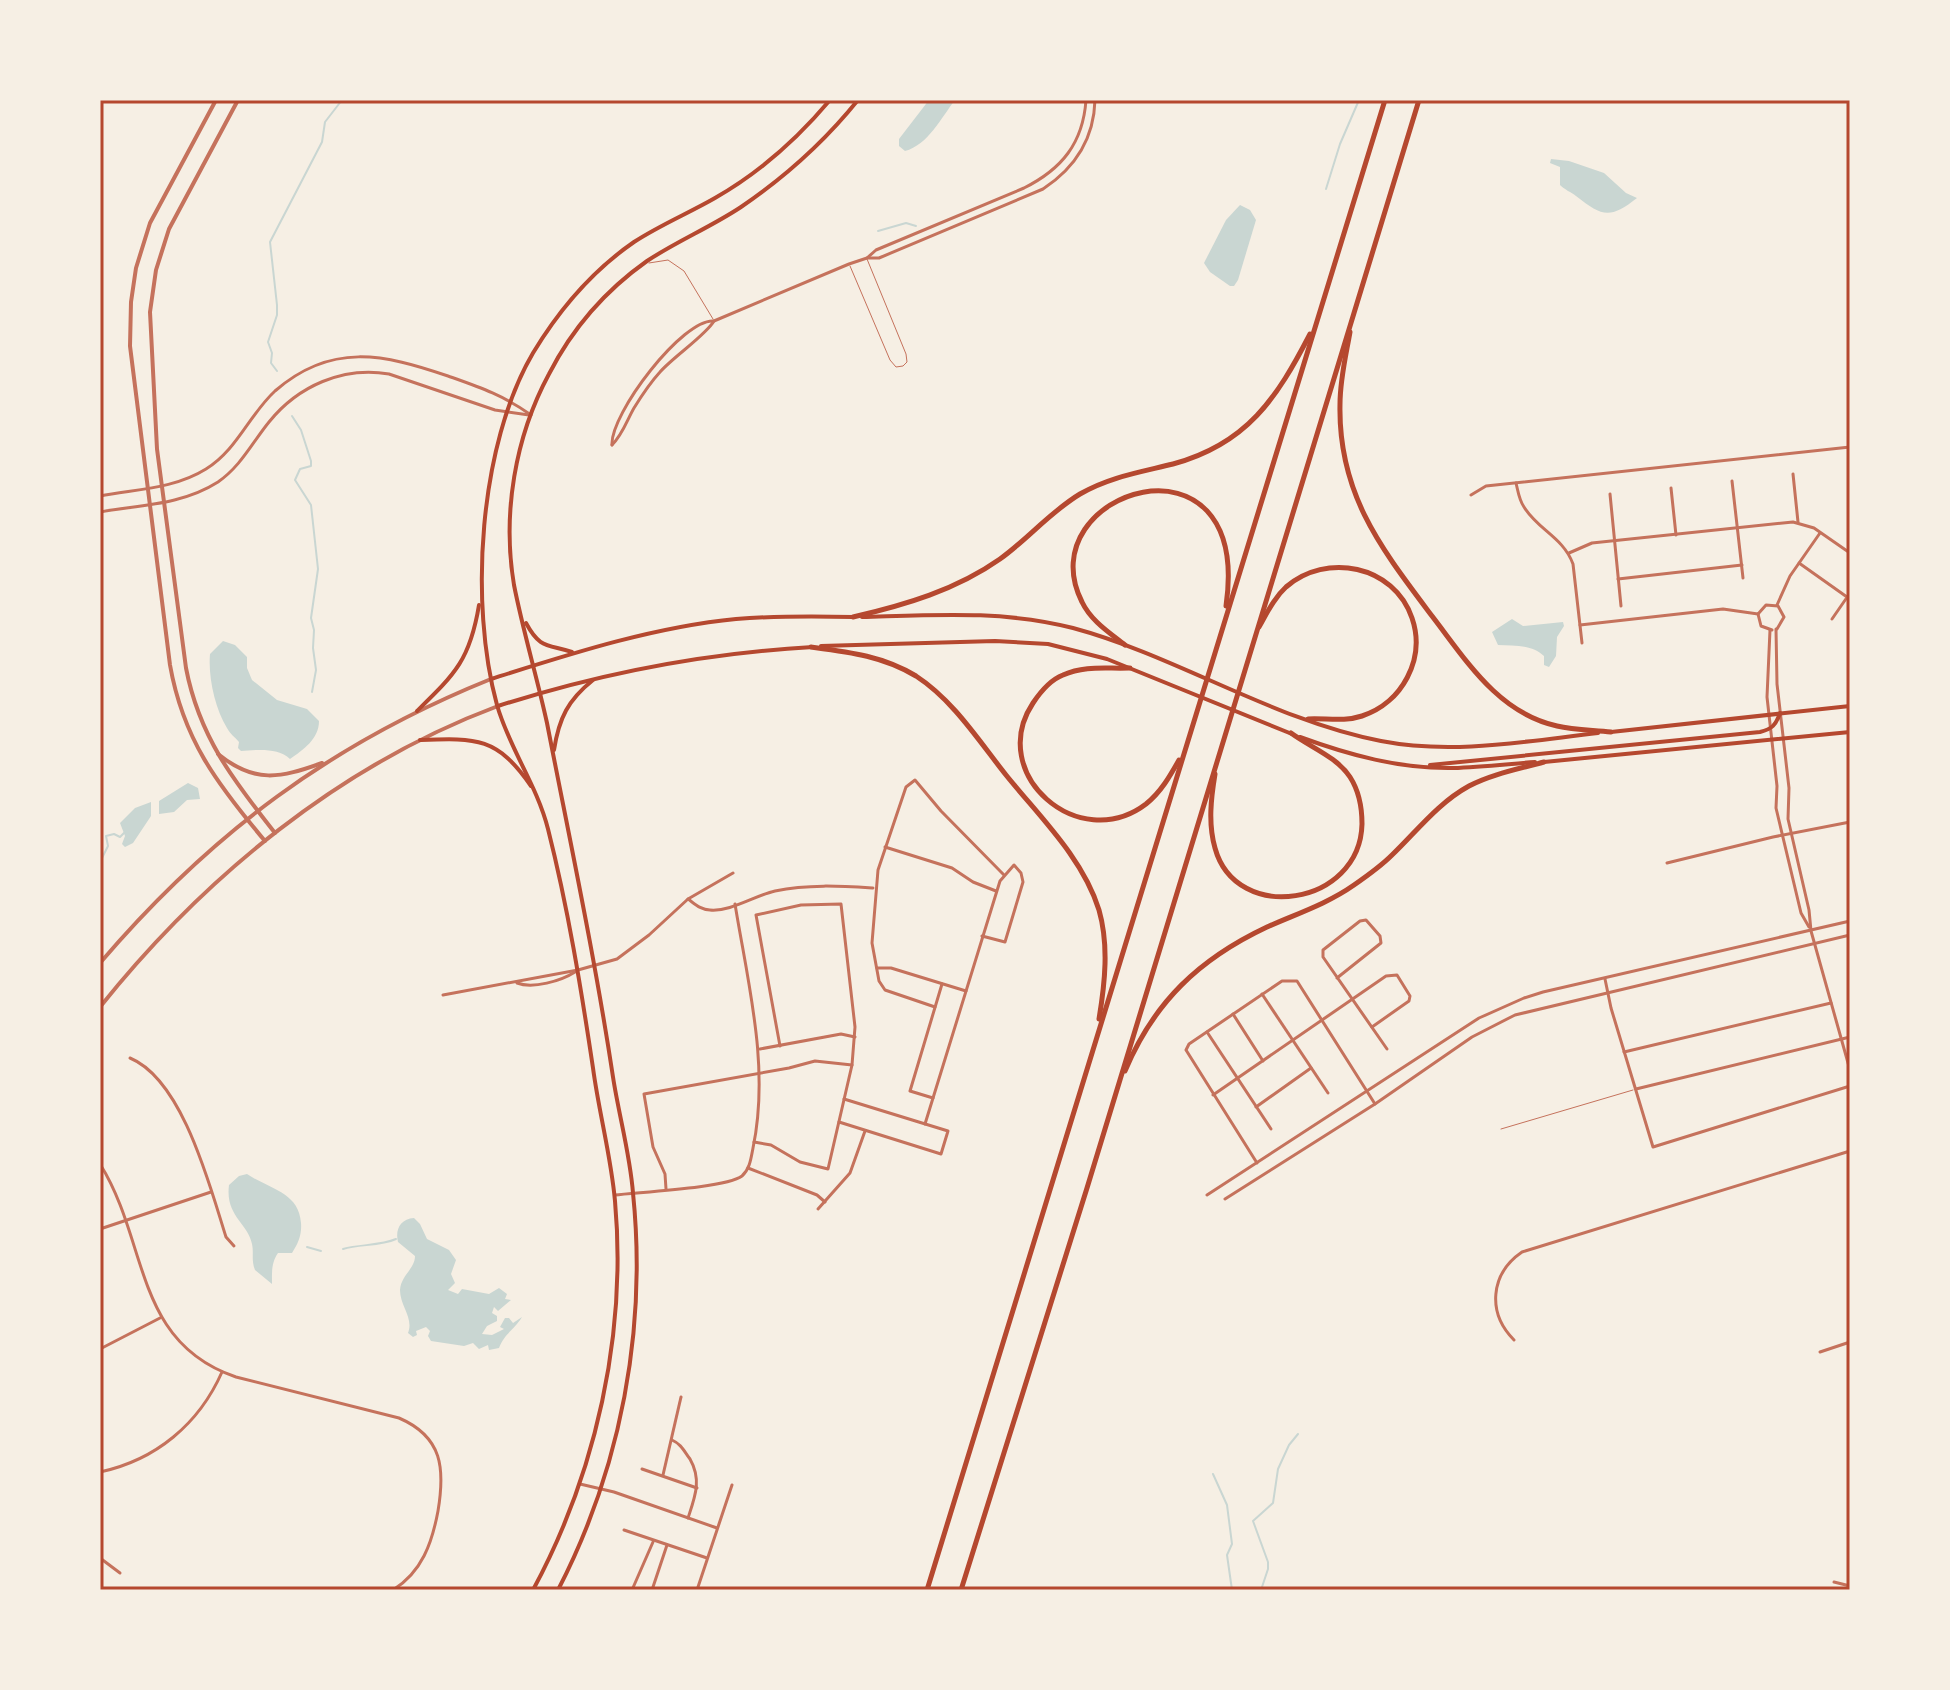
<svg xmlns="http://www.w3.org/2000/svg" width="1950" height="1690" font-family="'Libre Baskerville',serif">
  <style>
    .water { fill: #c9d6d2 }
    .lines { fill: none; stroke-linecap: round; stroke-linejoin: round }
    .stream { stroke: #c9d6d2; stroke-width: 2 }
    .service { stroke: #c5725c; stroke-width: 1 }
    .minor { stroke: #c5725c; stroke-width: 3 }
    .tertiary { stroke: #c5725c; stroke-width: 4 }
    .secondary { stroke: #b5482f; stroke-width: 4 }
    .motorway { stroke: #b5482f; stroke-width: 5 }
    .neatline { fill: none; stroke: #b5482f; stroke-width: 3 }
  </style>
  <rect width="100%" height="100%" fill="#f6efe4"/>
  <g class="water">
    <path d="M929 100H955C941 118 928 145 905 151L899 146V139Z"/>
    <path d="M1551 159 1569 161 1604 173 1626 193 1637 198C1609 220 1602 216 1576 196 1571 192 1565 190 1560 185V167L1550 163Z"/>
    <path d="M1240 205 1250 210 1256 220 1238 280 1234 286H1230L1210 272 1204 263 1226 220Z"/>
    <path d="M1512 619 1523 626 1563 622 1564 626 1557 637 1556 656 1549 667 1544 665V656C1532 644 1513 646 1498 645L1492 632Z"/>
    <path d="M223 641 235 645 247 657V668L252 680 277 700 307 709 319 721C319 739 303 750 290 759 278 747 256 750 241 751L238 748 239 742C235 737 230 734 227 728 215 708 208 677 210 654Z"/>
    <path d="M188 783 198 788 200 799 187 800 174 812 159 814V801Z"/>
    <path d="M151 802V816L133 843 125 847 122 844 125 836 120 823 135 808Z"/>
    <path d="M247 1174C269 1189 299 1192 301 1223 302 1235 298 1244 292 1253H278C271 1263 272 1273 272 1284L255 1270C251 1260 254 1253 252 1244 248 1223 225 1216 229 1185L239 1176Z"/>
    <path d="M414 1218 420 1224 427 1239 449 1250 456 1260 451 1274 455 1283 448 1290 458 1294 462 1289 489 1294 499 1288 507 1294 505 1299 511 1300 498 1311 494 1307 492 1313 497 1316V1321L487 1326 482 1334 492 1335 504 1329 500 1327 505 1318H509L513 1323 522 1317C514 1330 505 1333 499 1348L489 1350 488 1345 479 1349 473 1343 464 1346 431 1341 428 1336 430 1331 426 1327 416 1331 417 1335 413 1337 408 1333C414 1318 400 1306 400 1290 401 1275 415 1269 415 1256L398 1242C395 1230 400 1219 414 1218Z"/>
  </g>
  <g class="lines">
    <g class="stream">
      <path d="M1326 189 1340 144 1359 100"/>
      <path d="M878 231 906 223 916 226"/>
      <path d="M277 371 271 363 272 353 268 342 277 315V305L270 242 322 142 325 122 342 100"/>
      <path d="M292 416 301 430 311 461V466L300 469 295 480 311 505 318 569 311 618 314 630 313 648 316 670 312 692"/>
      <path d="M100 862 108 846 106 836 114 834 120 837 125 832"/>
      <path d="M100 923 101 924"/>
      <path d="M307 1247 321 1251"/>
      <path d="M343 1249C360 1244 380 1246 396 1239"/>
      <path d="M1213 1474 1227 1505 1232 1544 1227 1555 1232 1590"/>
      <path d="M981 1589V1590"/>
      <path d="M1261 1590 1268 1569V1562L1253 1521 1273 1503 1278 1469 1289 1445 1298 1434"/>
    </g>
    <g class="service">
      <path d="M649 263 668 260 684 271 713 319"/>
      <path d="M850 266 890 360 896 367 903 366 907 362 906 354 867 259"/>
      <path d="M1501 1129 1633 1090"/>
    </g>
    <g class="minor">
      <path d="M867 258 876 250 1024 188C1062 169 1083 143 1086 100"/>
      <path d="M612 445C610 414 683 318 714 321L849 264 867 258H879L1043 189C1075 168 1094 138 1095 100"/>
      <path d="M612 445C623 434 627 420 634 408 642 395 650 383 660 372 673 357 706 335 714 321"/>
      <path d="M1793 474 1798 522"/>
      <path d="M1732 481 1743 578"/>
      <path d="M1516 483C1518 491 1519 500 1524 507 1538 530 1563 537 1573 564L1582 643"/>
      <path d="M1671 488 1676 535"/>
      <path d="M1610 494 1621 606"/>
      <path d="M1471 495 1486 486 1850 447"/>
      <path d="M100 496C136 489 174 489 206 469 237 450 249 415 275 391 331 342 384 354 448 376 479 387 503 395 531 415"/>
      <path d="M100 512C140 505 182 505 218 482 241 466 252 443 269 422 298 386 343 366 389 374L495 410 529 415"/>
      <path d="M1569 553 1592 543 1793 522 1814 528 1850 553"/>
      <path d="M1799 563 1847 597"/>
      <path d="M1618 579 1742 565"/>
      <path d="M1777 605 1790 576 1820 533"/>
      <path d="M1758 614 1766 605 1778 606 1784 617 1777 629"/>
      <path d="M1758 614 1761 626 1772 630"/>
      <path d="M1832 619 1850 593"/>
      <path d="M1580 625 1723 609 1758 614"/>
      <path d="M1776 629 1777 684 1789 788 1788 819 1809 910 1811 931 1850 1070"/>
      <path d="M1770 630 1767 697 1777 786 1776 808 1801 913 1809 927"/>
      <path d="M885 847 952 868 973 882 996 891"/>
      <path d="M1667 863 1773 837 1850 822"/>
      <path d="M688 899C695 904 701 910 710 910 730 912 754 896 775 891 808 884 840 886 873 888"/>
      <path d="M877 968H891L966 991"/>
      <path d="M1337 978 1381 943 1380 936 1366 920 1360 921 1323 950V957L1387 1049"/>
      <path d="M1605 979 1611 1008 1653 1147 1850 1086"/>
      <path d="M517 983C533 989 561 981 575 972"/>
      <path d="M1262 994 1328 1093"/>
      <path d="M443 995 578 970 617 959 649 935 688 899 733 873"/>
      <path d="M935 1007 885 990 879 981 872 943 878 870 906 787 915 780 941 811 1004 875"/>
      <path d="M1233 1014 1263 1061"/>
      <path d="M1207 1032 1271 1129"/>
      <path d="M760 1049 841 1034 855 1037"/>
      <path d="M1624 1052 1831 1003"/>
      <path d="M130 1058C183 1080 210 1187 226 1237L234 1246"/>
      <path d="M1636 1089 1850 1037"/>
      <path d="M1213 1095 1386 976 1397 975 1410 996 1409 1001 1372 1027"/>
      <path d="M933 1098 910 1091 942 984"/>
      <path d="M1256 1107 1311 1068"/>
      <path d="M839 1122 941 1154 948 1131 844 1099"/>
      <path d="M925 1124 1000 881 1014 865 1021 873 1023 882 1005 942 982 936"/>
      <path d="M754 1142 771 1145 800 1162 828 1169 852 1065 855 1027 841 904 801 905 756 915 780 1046"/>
      <path d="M1257 1163 1186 1050 1189 1044 1282 981H1297L1375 1104"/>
      <path d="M100 1164C149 1242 133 1342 236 1377L399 1418C443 1437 445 1469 438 1511 432 1543 422 1572 393 1590"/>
      <path d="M748 1168 817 1195 825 1202"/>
      <path d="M666 1189 665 1174 653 1147 644 1094 789 1068 815 1061 852 1065"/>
      <path d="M615 1195C640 1192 726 1188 742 1176 750 1169 751 1158 753 1148 770 1067 748 984 735 904"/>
      <path d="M1207 1195 1479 1018 1524 998 1543 992 1850 921"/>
      <path d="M1225 1199 1375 1104 1472 1037 1515 1015 1850 935"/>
      <path d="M818 1209 850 1173 865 1131"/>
      <path d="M100 1229 211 1192"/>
      <path d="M1514 1340C1487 1313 1490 1274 1522 1252L1850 1151"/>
      <path d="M100 1349 160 1318"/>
      <path d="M1820 1352 1850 1342"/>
      <path d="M672 1440C681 1444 684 1451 690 1459 702 1480 695 1497 688 1518"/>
      <path d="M642 1469 697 1488"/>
      <path d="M100 1472C156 1460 199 1424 222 1372"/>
      <path d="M663 1475 681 1397"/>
      <path d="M580 1484 614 1492 717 1528"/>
      <path d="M624 1530 707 1558"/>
      <path d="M100 1558 120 1573"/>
      <path d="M1834 1582 1850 1586"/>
      <path d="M632 1590 653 1542"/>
      <path d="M652 1590 667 1545"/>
      <path d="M697 1590 732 1485"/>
    </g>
    <g class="tertiary">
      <path d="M216 100 150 223 136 268 131 302 130 346 170 665C183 739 217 784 265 841"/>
      <path d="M238 100 169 229 156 270 150 312 157 449 186 668C199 736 233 780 275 833"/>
      <path d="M218 754C255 784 280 778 322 763"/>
      <path d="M100 963C211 833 332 743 491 679"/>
      <path d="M100 1007C204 877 340 765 498 706"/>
    </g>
    <g class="secondary">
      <path d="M862 617C933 615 1004 610 1073 628 1177 656 1275 721 1381 741 1453 755 1527 741 1598 733"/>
      <path d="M526 623C540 649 547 644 572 652"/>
      <path d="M821 646 995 641 1048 644 1107 659 1292 734"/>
      <path d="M491 679C570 654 653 627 736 619 775 616 814 616 853 617"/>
      <path d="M498 706C601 673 704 653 813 647"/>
      <path d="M417 711C455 674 470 660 479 605"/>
      <path d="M1611 732 1850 706"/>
      <path d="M1300 737C1349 755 1400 769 1453 768 1481 767 1508 764 1535 762"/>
      <path d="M420 740C477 738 497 737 531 786"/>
      <path d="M554 750C559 718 568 700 593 680"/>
      <path d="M1544 762 1850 732"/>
      <path d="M1430 765 1760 732C1772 729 1776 725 1780 713"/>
      <path d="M533 1590C596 1473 627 1334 615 1201 611 1156 599 1113 593 1068 581 988 568 908 548 829 537 785 509 748 497 705 469 603 479 445 533 353 559 310 592 271 634 242 660 225 689 213 715 198 759 173 798 138 830 100"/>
      <path d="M558 1590C621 1468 647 1329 633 1193 630 1154 619 1116 613 1077 595 958 570 841 547 723 537 677 523 631 514 585 502 514 515 437 549 374 572 329 606 290 647 261 677 241 711 227 741 207 785 177 825 141 858 100"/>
    </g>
    <g class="motorway">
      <path d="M1350 332C1346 355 1340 379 1340 404 1338 494 1381 548 1432 616 1466 660 1498 713 1557 726 1574 730 1593 730 1611 732"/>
      <path d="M853 617C905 605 956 590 1000 559 1028 539 1050 512 1080 494 1109 477 1141 472 1173 464 1247 444 1277 398 1310 334"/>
      <path d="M1259 627C1267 613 1274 598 1286 587 1326 552 1394 565 1412 618 1426 659 1402 703 1362 716 1344 722 1326 718 1308 719"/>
      <path d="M1125 645C1110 633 1091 621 1082 602 1026 491 1253 419 1226 606"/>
      <path d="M811 647C849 652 883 656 916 676 953 700 979 741 1006 775 1039 816 1083 858 1099 910 1109 945 1105 983 1099 1019"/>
      <path d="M1130 668C1107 669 1085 665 1063 675 1050 680 1041 691 1033 703 986 774 1079 855 1146 804 1161 792 1170 776 1179 760"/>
      <path d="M1215 774C1211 798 1208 824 1215 848 1236 925 1360 906 1362 824 1362 808 1359 791 1350 777 1337 757 1310 747 1291 733"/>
      <path d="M1125 1071C1154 1002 1199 959 1267 927 1296 914 1327 904 1354 885 1367 876 1381 866 1392 855 1417 831 1438 803 1469 786 1492 774 1519 769 1544 762"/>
      <path d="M927 1590 1385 100"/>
      <path d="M961 1590 1087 1188 1419 100"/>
    </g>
  </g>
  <rect width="1950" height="1690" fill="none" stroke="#f6efe4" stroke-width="204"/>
  <rect x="102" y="102" width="1746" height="1486" class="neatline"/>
</svg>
